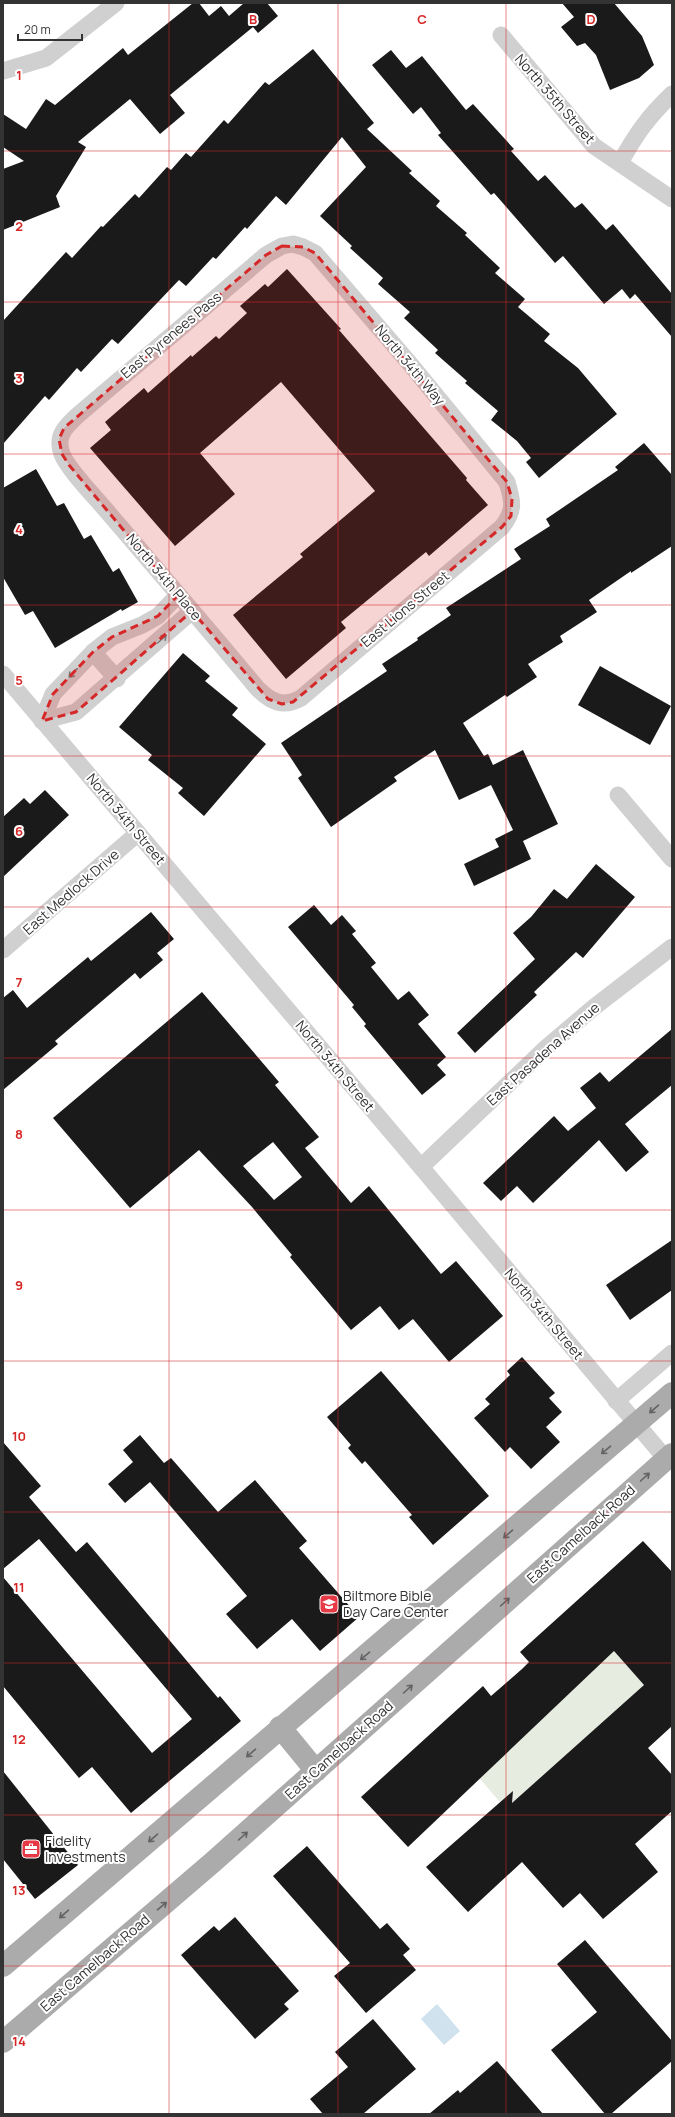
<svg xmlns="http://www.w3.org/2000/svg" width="675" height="2117" font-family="Manrope,sans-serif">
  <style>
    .green { fill: #e6ecdf }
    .water { fill: #cfe2ee }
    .building { fill: #1a1a1a; fill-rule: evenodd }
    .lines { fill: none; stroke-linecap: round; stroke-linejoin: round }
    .street { stroke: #d0d0d0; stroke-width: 17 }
    .primary { stroke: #ababab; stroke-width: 22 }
    .oneway { stroke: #7a7a7a }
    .oneway2 { stroke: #636363 }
    .marked { fill: #d62828; fill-opacity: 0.2; stroke: #d62828; stroke-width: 3; stroke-dasharray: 8 5; stroke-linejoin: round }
    .grid { fill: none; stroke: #d62828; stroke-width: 1; stroke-opacity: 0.55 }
    .labels { text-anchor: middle; stroke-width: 4; stroke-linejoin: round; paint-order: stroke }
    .street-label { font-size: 14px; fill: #333; stroke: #fff }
    .poi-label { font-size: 14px; fill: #333; stroke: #fff; text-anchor: start }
    .grid-label { font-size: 13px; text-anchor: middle; font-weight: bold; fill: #d62828; stroke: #fff; stroke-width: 4; stroke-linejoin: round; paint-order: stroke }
  </style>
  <rect width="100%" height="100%" fill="#fff"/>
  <path class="green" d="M605 1641 644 1685 512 1803 513 1791 500 1802 469 1766 499 1760 593 1671Z"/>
  <path class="water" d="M437 2004 460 2031 444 2045 421 2019Z"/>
  <g class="building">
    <path d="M193 3H199L209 16 221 6 229 16 244 3H267L278 16 258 33 253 27 170 95 185 113 160 134 130 99 78 142 86 147 56 196 60 207 3 230V169L24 161 3 147V114L26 129 46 99 55 105 123 48 128 55Z"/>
    <path d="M562 3H614L642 36 654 65 639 78 610 90 596 55 585 43 577 46 561 27 574 17Z"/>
    <path d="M313 49 374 123 367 129 412 171 409 173 440 201 436 206 467 233 465 235 500 268 495 273 525 299 518 307 550 334 544 341 578 368 617 414 539 478 526 462 531 458 517 441 491 420 498 411 465 383 467 381 435 353 438 350 404 318 410 312 378 284 383 278 350 248 352 246 320 216 366 167 342 137 286 205 276 196 247 229 245 227 216 259 213 257 186 286 179 280 118 344 112 339 81 372 77 368 49 400 45 396 3 444V321L66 252 72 258 101 226 103 227 135 194 139 198 167 167 171 170 186 153 191 157 224 120 228 124 265 82 269 85Z"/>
    <path d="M391 50 406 68 422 56 466 110 473 104 514 149 511 151 538 181 545 175 575 208 582 203 606 230 613 224 672 294V337L635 294 630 299 622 289 604 304 563 256 555 263 494 193 491 195 438 135 441 133 421 107 413 114 372 65Z"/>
    <path d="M287 269 341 329 339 330 467 478 466 480 488 505 429 556 426 552 341 622 346 628 286 679 233 615 303 557 300 554 375 491 281 382 200 453 235 494 175 546 90 448 111 430 105 422 144 388 148 393 191 355 192 357 216 336 219 339 247 313 240 306 265 284 268 287Z"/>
    <path d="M644 443 672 475V546L631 573V571L589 600 597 612 560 636 563 642 528 664 537 677 507 697 505 695 463 723 484 756 488 754 493 765 523 750 558 824 523 841 531 859 474 886 464 864 499 847 495 839 513 830 491 785 459 800 435 750 394 777 397 781 331 827 298 778 302 775 281 743 387 671 382 664 418 640 417 638 451 615 446 608 521 559 514 549 550 526 546 519 618 470 615 467Z"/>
    <path d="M36 469 57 506 64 503 84 539 91 535 113 572 119 568 138 602 122 611 121 609 55 648 33 611 25 615 3 577V488Z"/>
    <path d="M183 653 210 676 205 681 238 708 232 715 266 744 204 816 178 793 183 788 148 760 152 755 119 727Z"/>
    <path d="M600 666 671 706 650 745 578 705Z"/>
    <path d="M45 790 69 815 3 877V817L24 798 30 804Z"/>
    <path d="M596 864 635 897 583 958 576 952 534 992 537 995 475 1053 457 1033 535 959 513 933 531 917 554 889 567 899Z"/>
    <path d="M314 905 331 925 342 915 356 931 352 934 376 963 371 967 398 1000 409 991 429 1015 418 1024 446 1057 437 1065 446 1075 422 1095 364 1026 366 1024 352 1007 354 1005 288 927Z"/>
    <path d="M151 912 174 939 157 953 163 960 140 979 135 973 55 1041 58 1044 3 1090V998L13 990 27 1008 88 957 91 961Z"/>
    <path d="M202 992 279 1082 275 1085 319 1137 305 1148 351 1203 369 1186 441 1274 456 1261 503 1316 449 1362 413 1319 399 1330 380 1306 351 1330 290 1257 292 1255 252 1207 199 1150 130 1208 53 1118ZM273 1142 302 1177 274 1200 243 1166Z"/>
    <path d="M672 1029V1085L625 1124 649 1152 626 1172 599 1140 533 1203 517 1186 501 1201 483 1183 554 1116 568 1131 596 1108 580 1088 600 1072 609 1082Z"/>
    <path d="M672 1240V1290L630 1320 606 1285Z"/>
    <path d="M522 1357 555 1393 549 1398 562 1412 546 1427 560 1442 531 1469 510 1447 505 1452 474 1418 490 1404 485 1399 510 1375 507 1371Z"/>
    <path d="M381 1371 489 1496 433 1545 409 1517 412 1515 365 1461 362 1464 348 1448 351 1445 327 1417Z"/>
    <path d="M140 1435 164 1463 171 1458 218 1512 255 1480 307 1541 299 1548 359 1617 320 1651 292 1619 257 1649 226 1614 247 1596 150 1482 125 1503 108 1484 133 1462 123 1450Z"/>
    <path d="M3 1442 41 1486 29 1497 76 1552 87 1542 218 1698 220 1696 241 1721 131 1813 92 1767 79 1778 3 1686V1577L152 1753 192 1719 39 1539 3 1569Z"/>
    <path d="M643 1541 672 1572V1726L648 1748 672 1775V1811L635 1844 658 1872 603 1919 580 1893 563 1908 522 1862 468 1912 426 1867 513 1791 512 1803 644 1685 614 1651 408 1847 361 1797 483 1686 491 1696 522 1669 529 1662 520 1652Z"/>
    <path d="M3 1771 78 1865 35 1899 3 1859Z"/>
    <path d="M307 1846 380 1929 387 1923 410 1949 403 1955 416 1970 366 2013 334 1976 350 1963 273 1876Z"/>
    <path d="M235 1917 299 1991 284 2004 289 2009 255 2039 181 1955 214 1926 219 1931Z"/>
    <path d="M585 1940 672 2041V2061L611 2114H605L551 2050 597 2012 557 1964Z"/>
    <path d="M373 2019 416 2069 363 2114H323L310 2099 348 2067 335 2052Z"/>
    <path d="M497 2061 543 2114H429L458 2090 460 2093Z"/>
  </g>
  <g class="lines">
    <g class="street">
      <path d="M501 35 594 146 672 199"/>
      <path d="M3 71 46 58 116 3"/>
      <path d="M620 163C636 134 648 117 672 94"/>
      <path d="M293 244 303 247 315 253 411 365 507 482C513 502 515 510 502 527L301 698C283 708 271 702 257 688 209 630 160 573 111 516 99 501 68 470 62 454 55 436 66 426 78 415L266 255 282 246Z"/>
      <path d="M93 652 117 679"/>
      <path d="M3 674 421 1167 666 1459"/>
      <path d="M42 721 53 694 93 652 112 637 142 625 158 616 178 595"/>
      <path d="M42 721 76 712 192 611"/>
      <path d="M618 795 672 859"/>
      <path d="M3 950 138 833"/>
      <path d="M421 1167 546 1048 593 1008 672 947"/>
      <path d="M616 1401 672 1353"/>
    </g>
    <g class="primary">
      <path d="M280 1727 316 1771"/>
      <path d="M3 1966 672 1393"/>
      <path d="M3 2042 213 1862 672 1454"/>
    </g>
  </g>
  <defs><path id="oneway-shaft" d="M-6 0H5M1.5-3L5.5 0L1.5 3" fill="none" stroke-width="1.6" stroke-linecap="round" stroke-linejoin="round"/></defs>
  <g class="oneway">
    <use href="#oneway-shaft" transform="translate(162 639) rotate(-42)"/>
    <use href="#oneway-shaft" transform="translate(73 673) rotate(133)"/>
  </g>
  <g class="oneway2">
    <use href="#oneway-shaft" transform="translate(654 1409) rotate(139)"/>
    <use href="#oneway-shaft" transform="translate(606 1450) rotate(140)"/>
    <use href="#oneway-shaft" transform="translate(645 1477) rotate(-42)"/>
    <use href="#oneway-shaft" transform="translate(508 1534) rotate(139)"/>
    <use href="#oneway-shaft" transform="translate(505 1602) rotate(-42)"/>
    <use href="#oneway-shaft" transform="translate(365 1656) rotate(140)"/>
    <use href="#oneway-shaft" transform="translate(408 1689) rotate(-42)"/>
    <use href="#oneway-shaft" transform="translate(251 1753) rotate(139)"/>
    <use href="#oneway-shaft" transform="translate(243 1836) rotate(-42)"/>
    <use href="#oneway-shaft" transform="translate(153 1838) rotate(139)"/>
    <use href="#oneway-shaft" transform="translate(162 1906) rotate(-40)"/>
    <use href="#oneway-shaft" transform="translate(64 1914) rotate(139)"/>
  </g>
  <path class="marked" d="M282 246 303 247 315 253 507 482 512 499 511 516 502 527 293 702 282 704 268 699 192 611 76 712 42 721 53 694 93 652 112 637 158 616 178 595 69 465 62 454 59 439 64 428 266 255Z"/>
  <path class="grid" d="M169 3V2114M338 3V2114M506 3V2114M3 151H672M3 302H672M3 454H672M3 605H672M3 756H672M3 907H672M3 1058H672M3 1210H672M3 1361H672M3 1512H672M3 1663H672M3 1815H672M3 1966H672"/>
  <defs>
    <g id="school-square" transform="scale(1)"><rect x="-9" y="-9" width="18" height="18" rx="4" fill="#e63946" stroke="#fff"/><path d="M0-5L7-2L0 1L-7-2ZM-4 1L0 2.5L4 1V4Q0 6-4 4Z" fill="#fff"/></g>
    <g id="office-square" transform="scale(1)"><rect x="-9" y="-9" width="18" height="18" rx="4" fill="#e63946" stroke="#fff"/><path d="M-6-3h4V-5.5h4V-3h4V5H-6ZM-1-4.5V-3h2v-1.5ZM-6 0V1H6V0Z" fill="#fff"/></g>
  </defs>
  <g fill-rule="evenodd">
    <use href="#school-square" x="329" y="1604"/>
    <use href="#office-square" x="31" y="1849"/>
  </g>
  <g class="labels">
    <g class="street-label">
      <text transform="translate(555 99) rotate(49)" y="5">North 35th Street</text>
      <text transform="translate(171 335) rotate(-40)" y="5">East Pyrenees Pass</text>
      <text transform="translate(410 365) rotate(50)" y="5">North 34th Way</text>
      <text transform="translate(164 577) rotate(50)" y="5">North 34th Place</text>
      <text transform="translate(405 609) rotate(-40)" y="5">East Lions Street</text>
      <text transform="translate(126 819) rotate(50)" y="5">North 34th Street</text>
      <text transform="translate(71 892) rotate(-41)" y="5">East Medlock Drive</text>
      <text transform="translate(543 1054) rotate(-42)" y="5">East Pasadena Avenue</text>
      <text transform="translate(335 1066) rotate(50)" y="5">North 34th Street</text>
      <text transform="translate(544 1314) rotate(50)" y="5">North 34th Street</text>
      <text transform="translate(581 1534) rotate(-42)" y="5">East Camelback Road</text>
      <text transform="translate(339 1750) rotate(-42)" y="5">East Camelback Road</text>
      <text transform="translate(95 1963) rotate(-41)" y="5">East Camelback Road</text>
    </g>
    <g class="poi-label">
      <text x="343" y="1601">Biltmore Bible<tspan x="343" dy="16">Day Care Center</tspan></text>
      <text x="45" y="1846">Fidelity<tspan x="45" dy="16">Investments</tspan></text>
    </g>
  </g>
  <g class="grid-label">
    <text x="253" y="24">B</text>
    <text x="422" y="24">C</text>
    <text x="591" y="24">D</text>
    <text x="19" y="80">1</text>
    <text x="19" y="231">2</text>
    <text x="19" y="383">3</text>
    <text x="19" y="534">4</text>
    <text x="19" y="685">5</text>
    <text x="19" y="836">6</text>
    <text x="19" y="987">7</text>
    <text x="19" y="1139">8</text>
    <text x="19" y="1290">9</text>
    <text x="19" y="1441">10</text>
    <text x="19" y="1592">11</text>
    <text x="19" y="1744">12</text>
    <text x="19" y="1895">13</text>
    <text x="19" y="2046">14</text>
  </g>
  <rect width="675" height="2117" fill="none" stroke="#333333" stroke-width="8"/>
  <path d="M18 34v6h64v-6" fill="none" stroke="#333333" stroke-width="2"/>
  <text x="24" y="34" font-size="12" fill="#333333" stroke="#ffffff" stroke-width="3" paint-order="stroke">20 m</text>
</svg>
